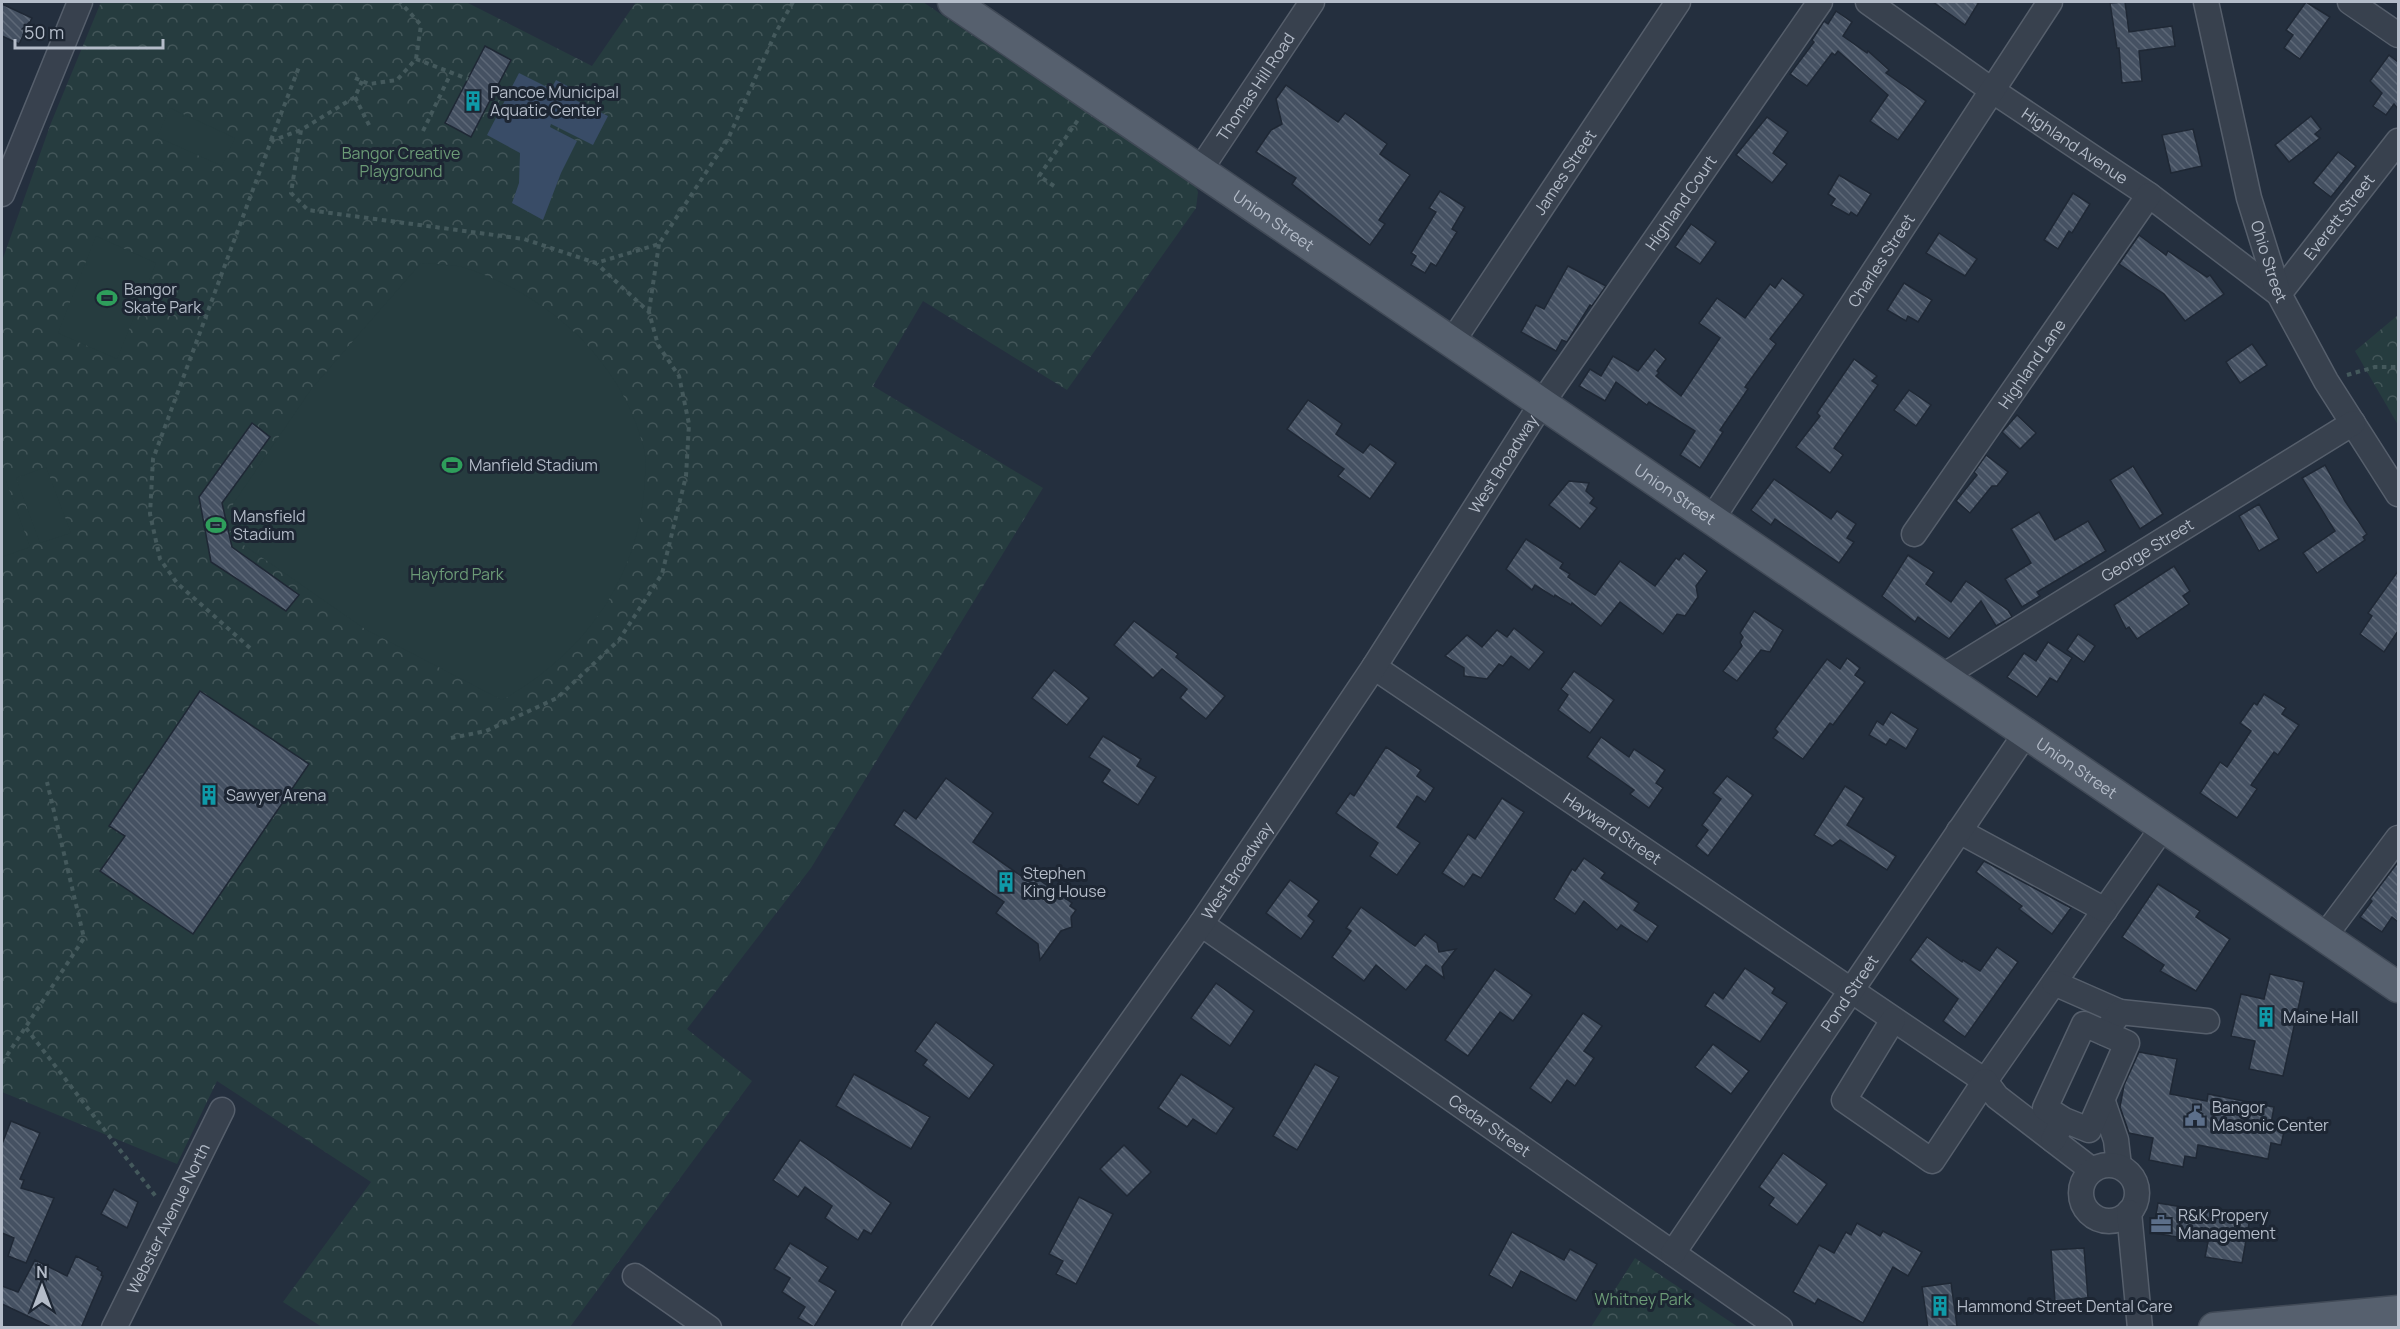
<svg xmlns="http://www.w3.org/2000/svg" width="2400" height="1329" font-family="Manrope,sans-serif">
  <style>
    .park { fill: url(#park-crowns) }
    .pitch { fill: #263c3f }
    .water { fill: #394c67 }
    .building { fill: url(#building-back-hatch); stroke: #1f2835; stroke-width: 1.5 }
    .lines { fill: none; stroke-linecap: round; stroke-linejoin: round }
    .minor-casing { stroke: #565f6c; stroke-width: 27 }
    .major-casing { stroke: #414a57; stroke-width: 33 }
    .path { stroke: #44595c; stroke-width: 4; stroke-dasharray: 4.5 4.5; stroke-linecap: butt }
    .minor { stroke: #38414e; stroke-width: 24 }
    .major { stroke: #56606e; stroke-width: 30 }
    .labels { text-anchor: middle; stroke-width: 6; stroke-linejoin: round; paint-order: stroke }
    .street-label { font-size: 16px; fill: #b4bcc9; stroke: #1d2633 }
    .poi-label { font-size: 16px; fill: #b4bcc9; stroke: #1d2633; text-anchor: start }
    .park-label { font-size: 16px; fill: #6b9a76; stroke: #1d2633 }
  </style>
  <defs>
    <pattern id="park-crowns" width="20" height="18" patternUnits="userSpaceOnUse" patternTransform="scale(1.5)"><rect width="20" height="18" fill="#263c3f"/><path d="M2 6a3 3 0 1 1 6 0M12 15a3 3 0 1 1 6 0" fill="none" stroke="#435659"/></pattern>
    <pattern id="building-back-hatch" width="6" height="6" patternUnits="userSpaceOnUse" patternTransform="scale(1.5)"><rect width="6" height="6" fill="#455162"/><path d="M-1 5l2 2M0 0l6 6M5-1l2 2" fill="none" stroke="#5d6877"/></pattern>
  </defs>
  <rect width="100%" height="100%" fill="#242f3e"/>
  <g class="park">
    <path d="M101 2H466L592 66 636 2H923L1195 185 1198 192 1196 208 1067 390 923 301 873 386 1043 488 811 868 687 1029 752 1081 570 1327H322L283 1302 371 1182 217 1081 177 1164 2 1092V261L51 123Z"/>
    <path d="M2398 315V425L2355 351Z"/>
    <path d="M1635 1258 1738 1327H1591Z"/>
  </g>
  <g class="pitch">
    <path d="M170 108 235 138 222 166 157 137Z"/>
    <path d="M96 236 156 263 117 359 58 333Z"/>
    <path d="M421 263C434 264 449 264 462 267 546 293 620 358 643 445 647 458 645 476 644 490 637 582 581 656 502 700L365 629 241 543 233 504 312 388Z"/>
    <path d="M46 467 71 533 40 543 16 478Z"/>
    <path d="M6 481 30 547 2 557V483Z"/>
  </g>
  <path class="water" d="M519 73 551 89 556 80 573 89 569 97 608 116 593 145 551 124 550 127 577 141 561 173 543 220 512 203 519 183 520 153 487 135Z"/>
  <g class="building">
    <path d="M1933 2H1979L1965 25Z"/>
    <path d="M2125 2 2129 32 2172 26 2175 46 2139 51 2142 81 2122 83 2119 48H2117L2110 3Z"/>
    <path d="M2306 2 2330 17 2300 59 2284 48 2293 35 2286 30Z"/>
    <path d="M2 4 32 18 19 44 2 36Z"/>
    <path d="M1836 11 1852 22 1843 36 1867 53 1868 51 1889 70 1886 73 1926 101 1898 140 1870 121 1888 95 1838 51 1835 55 1832 53 1807 86 1790 74 1814 42 1812 40 1824 21 1828 24Z"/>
    <path d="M485 46 511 60 471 137 445 123Z"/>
    <path d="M2389 55 2398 62V109L2394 104 2386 115 2373 106 2382 93 2370 81Z"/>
    <path d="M1286 85 1338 122 1345 113 1387 144 1380 154 1410 175 1379 220 1385 224 1370 245 1292 184 1296 178 1256 152 1271 130 1282 124 1276 99Z"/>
    <path d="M2311 116 2321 129 2315 134 2320 138 2289 162 2275 145Z"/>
    <path d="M1767 117 1788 132 1773 153 1787 164 1772 183 1736 155Z"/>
    <path d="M2193 129 2202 166 2171 173 2162 135Z"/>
    <path d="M2338 152 2356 166 2331 197 2313 183Z"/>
    <path d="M1839 175 1871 194 1857 216 1851 212 1849 215 1831 205 1835 199 1828 194Z"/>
    <path d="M1440 191 1465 207 1452 229 1457 232 1436 266 1431 263 1425 273 1411 265 1416 256 1411 253 1436 212 1429 208Z"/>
    <path d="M2073 193 2090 204 2072 233 2069 231 2058 249 2044 240Z"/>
    <path d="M1691 224 1716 242 1700 264 1675 247Z"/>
    <path d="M1939 233 1977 259 1965 276 1926 253Z"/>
    <path d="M2139 235 2166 255 2168 251 2207 277 2210 275 2224 294 2185 321 2164 294 2119 264Z"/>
    <path d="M1568 266 1606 286 1592 306 1590 305 1567 342 1562 340 1556 351 1521 332 1536 305 1544 309Z"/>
    <path d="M1782 278 1804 295 1770 339 1776 344 1745 387 1748 389 1720 430 1723 432 1700 468 1680 455 1695 431 1649 402 1647 405 1616 382 1605 401 1579 386 1590 369 1601 376 1613 356 1638 371 1655 349 1666 359 1657 371 1659 373 1656 376 1681 396 1720 338 1699 323 1717 298 1745 318 1770 284 1775 288Z"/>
    <path d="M1904 283 1932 300 1918 322 1908 316 1906 321 1887 310Z"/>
    <path d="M2252 344 2267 365 2240 383 2226 362Z"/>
    <path d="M1854 359 1877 376 1872 381 1878 385 1834 448 1843 455 1830 473 1796 447 1820 416 1817 413Z"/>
    <path d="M1909 390 1931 405 1916 426 1894 410Z"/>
    <path d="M1308 400 1342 424 1336 434 1363 453 1370 444 1396 463 1370 499 1338 476 1344 469 1287 429Z"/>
    <path d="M2017 415 2036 433 2020 449 2002 432Z"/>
    <path d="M252 423 270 437 222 503 232 547 299 595 286 611 211 562 199 497Z"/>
    <path d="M1986 455 2008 472 1997 486H1992L1970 513 1956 501 1977 475 1974 472Z"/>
    <path d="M2325 465 2345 501 2367 534 2363 537 2365 540 2317 573 2303 553 2335 531 2302 478Z"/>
    <path d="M2133 466 2163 514 2140 529 2110 480Z"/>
    <path d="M1774 479 1831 519 1837 511 1856 524 1847 538 1854 542 1839 563 1775 519 1771 525 1751 510Z"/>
    <path d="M1569 481 1589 483 1586 491 1594 498 1590 503 1597 508 1580 529 1549 505Z"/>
    <path d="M2259 504 2279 539 2259 551 2239 516Z"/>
    <path d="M2039 512 2055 540 2088 521 2106 551 2037 592 2040 596 2022 607 2005 579 2031 563 2011 529Z"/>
    <path d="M1526 539 1563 563 1560 568 1570 574 1568 577 1595 595 1620 561 1655 586 1676 558 1679 560 1684 553 1707 571 1696 586 1698 597 1685 616 1677 614 1663 634 1620 602 1601 626 1572 603 1571 605 1555 595 1554 597 1535 585 1532 590 1506 569Z"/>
    <path d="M1908 555 1934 572 1926 584 1951 602 1966 581 2008 610 2012 617 1996 626 1981 601 1949 639 1918 617 1915 622 1882 596Z"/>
    <path d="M2174 566 2190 591 2183 596 2189 604 2137 639 2129 627 2126 629 2114 605Z"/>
    <path d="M2398 571V631L2384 652 2360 634 2372 616 2368 613Z"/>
    <path d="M1754 611 1783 630 1770 652 1761 650 1737 681 1723 671 1742 646 1740 642 1743 637 1740 633Z"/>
    <path d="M1134 621 1178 654 1176 657 1225 696 1206 719 1180 698 1187 689 1162 669 1153 678 1114 645Z"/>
    <path d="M1514 628 1544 652 1529 670 1511 656 1503 666 1499 664 1487 679 1464 676V668L1445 656 1467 635 1482 647 1497 630 1507 637Z"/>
    <path d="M2078 634 2095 646 2084 662 2067 650Z"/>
    <path d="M2048 642 2072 658 2057 682 2050 678 2037 697 2007 677 2024 653 2036 661Z"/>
    <path d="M1847 658 1860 668 1855 675 1865 682 1833 725 1830 723 1803 759 1773 738 1778 732 1775 729 1827 659 1840 669Z"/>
    <path d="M1054 670 1089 698 1067 725 1032 698Z"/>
    <path d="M1574 671 1614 700 1590 733 1558 710 1568 695 1561 689Z"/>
    <path d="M200 691 309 764 193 934 100 871 125 836 109 826Z"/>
    <path d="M2264 694 2286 708 2282 714 2299 725 2278 755 2274 752 2251 785 2257 789 2237 818 2200 793 2220 762 2227 767 2251 731 2240 723 2254 703 2257 705Z"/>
    <path d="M1891 712 1918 729 1906 749 1890 739 1886 745 1869 735 1877 721 1883 725Z"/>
    <path d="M1103 736 1141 759 1137 766 1156 777 1138 805 1102 782 1110 770 1089 757Z"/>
    <path d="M1601 737 1629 757 1634 749 1665 770 1656 783 1663 788 1649 808 1630 794 1634 790 1587 757Z"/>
    <path d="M1386 747 1421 770 1417 776 1434 788 1425 802 1417 796 1397 827 1420 843 1397 875 1370 856 1378 843 1336 813 1350 793 1354 796Z"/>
    <path d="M1727 776 1753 795 1708 856 1696 846 1708 830 1702 825 1721 799 1713 793Z"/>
    <path d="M946 778 993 813 973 842 1024 878 1028 872 1072 903 1070 906 1076 910 1071 917 1072 927 1061 931 1040 960 1038 944 996 913 1004 902 894 825 904 810 916 819Z"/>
    <path d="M1845 786 1864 798 1847 825 1896 856 1887 870 1840 840 1832 846 1814 835Z"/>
    <path d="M1502 798 1524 812 1481 878 1473 874 1464 887 1442 873 1468 834 1475 839Z"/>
    <path d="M1584 858 1605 873 1601 878 1639 903 1634 910 1658 926 1647 942 1621 925 1617 930 1584 901 1575 914 1554 899 1572 869 1575 871Z"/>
    <path d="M1984 861 2071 908 2052 934 2019 909 2022 906 1976 872Z"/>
    <path d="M2398 862V922L2392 917 2382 932 2360 917 2372 901 2370 899Z"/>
    <path d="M1290 880 1319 901 1308 916 1314 921 1301 939 1266 913Z"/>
    <path d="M2158 884 2200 911 2196 917 2230 939 2196 991 2160 971 2164 965 2122 937Z"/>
    <path d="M1361 907 1415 946 1425 934 1437 943 1439 952 1456 949 1442 967 1444 978 1426 965 1406 990 1376 965 1364 981 1332 957 1351 931 1346 928Z"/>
    <path d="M1927 937 1962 962 1963 960 1980 971 1997 947 2018 962 1965 1037 1943 1021 1958 999 1910 960Z"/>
    <path d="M1745 968 1775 988 1772 993 1787 1003 1760 1042 1705 1006 1714 992 1723 999Z"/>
    <path d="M1495 969 1532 995 1513 1021 1500 1012 1468 1056 1445 1040Z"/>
    <path d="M2270 974 2304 982 2283 1076 2249 1069 2255 1041 2231 1036 2241 994 2264 999Z"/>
    <path d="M1216 983 1254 1011 1230 1046 1191 1018Z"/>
    <path d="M1583 1013 1602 1026 1584 1051 1594 1058 1575 1086 1567 1080 1551 1103 1530 1088Z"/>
    <path d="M936 1022 994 1065 969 1099 923 1065 927 1060 915 1051Z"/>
    <path d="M1713 1044 1749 1071 1731 1094 1695 1067Z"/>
    <path d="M2139 1052 2177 1059 2170 1094 2207 1101 2208 1094 2274 1107 2271 1124 2285 1127 2281 1145 2271 1143 2268 1159 2198 1145 2196 1158 2185 1156 2183 1167 2149 1160 2153 1138 2129 1133 2120 1107 2124 1085Z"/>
    <path d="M1315 1064 1339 1077 1297 1150 1273 1136Z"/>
    <path d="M854 1074 930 1117 911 1149 836 1106Z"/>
    <path d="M1181 1074 1234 1108 1216 1134 1193 1119 1187 1127 1158 1108Z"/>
    <path d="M11 1121 40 1133 20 1179 24 1180 21 1188 54 1198 26 1263 8 1256 14 1238 2 1233V1144Z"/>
    <path d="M800 1140 891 1203 871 1234 864 1230 858 1240 825 1218 832 1206 805 1187 798 1197 773 1180Z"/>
    <path d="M1124 1145 1151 1172 1127 1196 1100 1169Z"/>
    <path d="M1783 1153 1827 1184 1797 1225 1769 1205 1774 1198 1759 1187Z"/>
    <path d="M114 1189 138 1202 127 1228 101 1214Z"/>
    <path d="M1079 1197 1113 1214 1076 1284 1056 1274 1063 1261 1049 1254Z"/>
    <path d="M2158 1203 2250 1218 2242 1263 2205 1257 2208 1242 2153 1233Z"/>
    <path d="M1857 1223 1880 1236 1883 1231 1922 1252 1908 1276 1893 1267 1863 1323 1818 1299 1815 1304 1793 1292 1819 1245 1834 1253 1846 1232 1851 1235Z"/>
    <path d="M1512 1232 1564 1260 1570 1249 1597 1264 1576 1301 1521 1271 1512 1288 1489 1275Z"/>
    <path d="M790 1243 828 1267 819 1281 836 1291 814 1327 798 1318 805 1307 782 1292 790 1278 774 1269Z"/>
    <path d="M2084 1248 2088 1298 2055 1301 2051 1250Z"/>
    <path d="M76 1256 98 1267 97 1269 102 1272 101 1275 103 1276 81 1328H53L2 1304V1286L18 1292 35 1260 67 1276Z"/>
    <path d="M1951 1283 1957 1326 1928 1328 1922 1287Z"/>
  </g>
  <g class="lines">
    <g class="minor-casing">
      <g id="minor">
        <path id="s1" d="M1868 2 1993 91 2149 195 2279 294 2398 141"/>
        <path id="s2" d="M2206 2 2249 198 2279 294 2326 381 2398 494"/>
        <path d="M2350 2 2398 35"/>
        <path id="s3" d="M1200 170 1312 2"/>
        <path d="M2 194 80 2"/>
        <path id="s4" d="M1452 342 1678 2"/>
        <path id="s5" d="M1712 519 2050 2"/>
        <path id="s6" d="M1914 534 2149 195"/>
        <path id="s7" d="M1374 667 1985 1081 2163 827"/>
        <path id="s8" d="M1943 676 2353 423"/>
        <path d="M1959 831 2105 910"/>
        <path id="s9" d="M1201 924 1780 1328"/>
        <path d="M2324 937 2398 838"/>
        <path d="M2054 983 2120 1012"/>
        <path d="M1893 1020 1844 1100 1932 1161 1985 1081 1997 1097 2092 1170"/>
        <path d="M2105 1033 2120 1012 2207 1021"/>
        <path d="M2103 1102 2116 1140 2119 1166"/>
        <path d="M2053 1140 2064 1120 2045 1108 2084 1024 2127 1043 2089 1130 2064 1120"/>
        <circle cx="2109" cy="1193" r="28"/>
        <path d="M2129 1212 2140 1328"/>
        <path id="s10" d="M1673 1253 2026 733"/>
        <path d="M635 1276 709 1328"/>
        <path id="s11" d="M114 1328 222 1110"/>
        <path id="s12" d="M914 1328 1201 924 1374 667 1542 403 1820 2"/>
      </g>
    </g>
    <g class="major-casing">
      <g id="major">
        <path id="s13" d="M953 2 2398 987"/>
        <path d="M2214 1328 2398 1311"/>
      </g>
    </g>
    <g class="path">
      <path d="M416 59 468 79"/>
      <path d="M355 78 369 84 397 80 416 59 421 25 400 2"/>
      <path d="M362 81 355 97 301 130 291 193 308 210 524 239 596 263 659 244 728 139 775 34 793 2"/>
      <path d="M355 97 371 129"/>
      <path d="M423 131 451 73"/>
      <path d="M271 140 299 67"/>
      <path d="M1054 186 1039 176 1080 117"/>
      <path d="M649 311 659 244"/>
      <path d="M2347 375 2375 367H2398"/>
      <path d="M250 648 177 583 160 559 150 514 153 459 271 141 301 130"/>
      <path d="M451 738 486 731 557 698 619 640 662 574 686 476 689 424 679 376 658 345 649 312 597 264"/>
      <path d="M26 1028 157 1198"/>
      <path d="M2 1063 84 938 47 782"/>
    </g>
    <use href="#minor" class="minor"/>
    <use href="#major" class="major"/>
  </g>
  <defs>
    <g id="building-bare" transform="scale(1.62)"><path d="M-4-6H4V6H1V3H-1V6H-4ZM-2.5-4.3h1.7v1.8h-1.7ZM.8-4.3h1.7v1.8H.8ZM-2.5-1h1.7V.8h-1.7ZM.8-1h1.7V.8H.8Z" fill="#0f9aa8" stroke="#1d2633" stroke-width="2.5" paint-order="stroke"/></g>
    <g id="stadium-bare" transform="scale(1.62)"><path d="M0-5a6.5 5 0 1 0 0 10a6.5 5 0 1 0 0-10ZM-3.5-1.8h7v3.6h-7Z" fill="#2e9e5b" stroke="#1d2633" stroke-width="2.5" paint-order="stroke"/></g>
    <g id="civic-bare" transform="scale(1.62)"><path d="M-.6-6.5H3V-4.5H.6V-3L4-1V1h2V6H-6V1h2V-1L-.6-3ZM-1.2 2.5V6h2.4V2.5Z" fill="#5c6f8a" stroke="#1d2633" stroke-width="2.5" paint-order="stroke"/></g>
    <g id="office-bare" transform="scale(1.62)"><path d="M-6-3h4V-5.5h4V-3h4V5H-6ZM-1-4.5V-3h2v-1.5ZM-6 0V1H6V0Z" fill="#5c6f8a" stroke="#1d2633" stroke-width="2.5" paint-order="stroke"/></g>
  </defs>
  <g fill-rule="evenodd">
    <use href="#building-bare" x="473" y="101"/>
    <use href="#stadium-bare" x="107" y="298"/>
    <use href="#stadium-bare" x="452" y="465"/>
    <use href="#stadium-bare" x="216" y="525"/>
    <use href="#building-bare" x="209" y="795"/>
    <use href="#building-bare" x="1006" y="882"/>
    <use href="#building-bare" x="2266" y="1017"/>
    <use href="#civic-bare" x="2195" y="1116"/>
    <use href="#office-bare" x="2161" y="1224"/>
    <use href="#building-bare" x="1940" y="1306"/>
  </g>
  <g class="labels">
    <g class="street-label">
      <text dy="6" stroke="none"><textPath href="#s3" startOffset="100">Thomas Hill Road</textPath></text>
      <text dy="6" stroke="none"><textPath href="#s1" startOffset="252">Highland Avenue</textPath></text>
      <text dy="6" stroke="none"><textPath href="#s4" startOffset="204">James Street</textPath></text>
      <text dy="6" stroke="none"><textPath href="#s12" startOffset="1362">Highland Court</textPath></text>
      <text dy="6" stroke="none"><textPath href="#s1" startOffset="602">Everett Street</textPath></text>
      <text dy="6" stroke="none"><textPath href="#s13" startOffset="388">Union Street</textPath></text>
      <text dy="6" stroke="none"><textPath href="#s5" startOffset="309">Charles Street</textPath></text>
      <text dy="6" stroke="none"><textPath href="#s2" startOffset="267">Ohio Street</textPath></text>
      <text dy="6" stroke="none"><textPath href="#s6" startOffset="207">Highland Lane</textPath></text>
      <text dy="6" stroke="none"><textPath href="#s12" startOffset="1046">West Broadway</textPath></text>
      <text dy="6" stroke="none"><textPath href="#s13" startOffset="874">Union Street</textPath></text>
      <text dy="6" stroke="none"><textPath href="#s8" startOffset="240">George Street</textPath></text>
      <text dy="6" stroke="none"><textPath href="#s13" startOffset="1360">Union Street</textPath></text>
      <text dy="6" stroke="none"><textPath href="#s7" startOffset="288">Hayward Street</textPath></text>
      <text dy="6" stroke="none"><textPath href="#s12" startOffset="560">West Broadway</textPath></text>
      <text dy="6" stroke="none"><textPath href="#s10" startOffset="314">Pond Street</textPath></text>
      <text dy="6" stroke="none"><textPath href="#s9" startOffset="352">Cedar Street</textPath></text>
      <text dy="6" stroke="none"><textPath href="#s11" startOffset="122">Webster Avenue North</textPath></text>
    </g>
    <g class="poi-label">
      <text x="490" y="98">Pancoe Municipal<tspan x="490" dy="18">Aquatic Center</tspan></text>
      <text x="124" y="295">Bangor<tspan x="124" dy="18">Skate Park</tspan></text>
      <text x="469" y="471">Manfield Stadium</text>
      <text x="233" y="522">Mansfield<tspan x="233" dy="18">Stadium</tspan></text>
      <text x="226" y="801">Sawyer Arena</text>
      <text x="1023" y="879">Stephen<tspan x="1023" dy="18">King House</tspan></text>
      <text x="2283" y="1023">Maine Hall</text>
      <text x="2212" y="1113">Bangor<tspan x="2212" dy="18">Masonic Center</tspan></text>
      <text x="2178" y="1221">R&amp;K Propery<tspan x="2178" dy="18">Management</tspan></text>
      <text x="1957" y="1312">Hammond Street Dental Care</text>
    </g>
    <g class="park-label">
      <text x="401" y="159">Bangor Creative<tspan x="401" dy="18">Playground</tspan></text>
      <text x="457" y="580">Hayford Park</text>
      <text x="1643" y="1305">Whitney Park</text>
    </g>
  </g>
  <rect width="2400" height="1329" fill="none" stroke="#b4bcc9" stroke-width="6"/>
  <g transform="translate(42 1287)" stroke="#1d2633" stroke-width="4.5" paint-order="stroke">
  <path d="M0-4.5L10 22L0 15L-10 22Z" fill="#b4bcc9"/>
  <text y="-9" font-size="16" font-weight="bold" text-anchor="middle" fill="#b4bcc9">N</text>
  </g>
  <path d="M15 39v9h148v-9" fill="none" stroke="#b4bcc9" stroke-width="3"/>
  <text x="24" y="39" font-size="18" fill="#b4bcc9" stroke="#1d2633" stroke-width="4.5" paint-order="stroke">50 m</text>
</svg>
